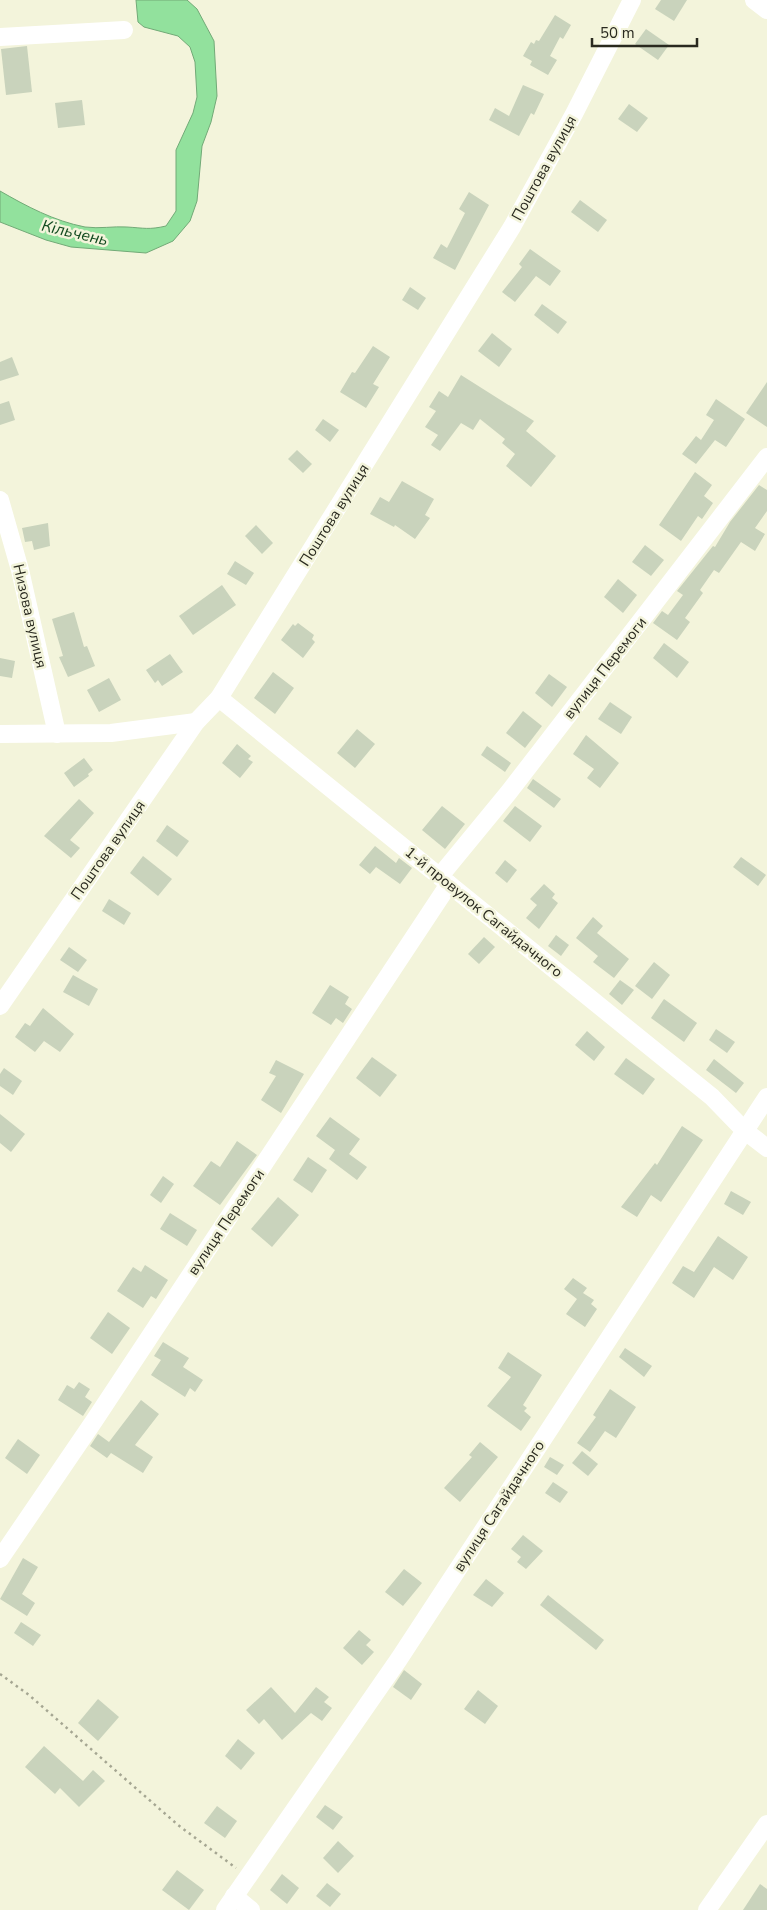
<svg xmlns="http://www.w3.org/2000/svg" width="767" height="1910" font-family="'Nunito Sans',sans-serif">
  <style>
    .water { fill: #92e19d; stroke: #72aa77 }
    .building { fill: #c9d3bc }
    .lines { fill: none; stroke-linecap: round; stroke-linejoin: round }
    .path { stroke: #a5a692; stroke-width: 2.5; stroke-dasharray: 2.5 4; stroke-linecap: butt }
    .minor { stroke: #fff; stroke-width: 18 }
    .labels { text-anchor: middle; stroke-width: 5; stroke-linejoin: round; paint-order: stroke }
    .street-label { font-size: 15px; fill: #29291f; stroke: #f3f4db }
    .water-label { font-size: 16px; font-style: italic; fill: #114a1f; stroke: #f3f4db }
  </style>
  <rect width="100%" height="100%" fill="#f3f4db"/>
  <path class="water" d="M136 0H187L197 9 214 41 217 96 211 122 202 146 197 201 190 221 173 241 146 253 71 247 46 240 0 222V191C26 206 54 221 85 227 100 229 113 226 127 227 144 228 149 230 166 226L176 211V150L193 113 197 97 195 62 190 47 178 36 144 27 138 22Z"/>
  <g class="building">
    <path d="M661 0H687L674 21 655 9Z"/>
    <path d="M555 15 571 25 563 39 560 37 550 56 557 60 548 75 530 65 532 61 523 56 531 42 534 44 536 40 539 41Z"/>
    <path d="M646 29 669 45 658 60 635 44Z"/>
    <path d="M27 46 32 92 6 95 1 49Z"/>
    <path d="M523 85 544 94 534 115 531 113 519 136 489 120 495 108 509 116Z"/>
    <path d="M82 100 85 125 58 128 55 103Z"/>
    <path d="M629 104 648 118 637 132 618 119Z"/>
    <path d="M469 192 489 205 455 270 433 258 441 244 447 248 465 213 459 209Z"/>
    <path d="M580 200 607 220 598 232 571 212Z"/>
    <path d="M530 249 561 271 550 286 536 276 515 302 502 292 522 267 519 264Z"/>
    <path d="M410 287 426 298 418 310 402 300Z"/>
    <path d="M542 304 567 322 558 334 534 315Z"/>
    <path d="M492 333 512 349 499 367 478 351Z"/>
    <path d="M373 346 390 357 373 384 379 387 366 408 340 392 352 372 355 373Z"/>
    <path d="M12 357 19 375 0 381V362Z"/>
    <path d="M461 375 534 421 526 431 556 456 531 487 506 466 515 454 502 443 505 439 480 419 473 430 461 423 440 451 431 445 438 435 425 427 436 411 429 407 439 391 448 397Z"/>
    <path d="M767 382V427L746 413Z"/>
    <path d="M716 399 745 419 726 447 715 440 696 464 682 454 696 436 701 440 714 420 706 415Z"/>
    <path d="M9 401 15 420 0 425V404Z"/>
    <path d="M323 419 339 430 330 442 315 430Z"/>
    <path d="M297 450 312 464 303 473 288 459Z"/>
    <path d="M695 472 712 485 704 496 713 503 702 519 698 516 681 541 659 525Z"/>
    <path d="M402 481 434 499 425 515 430 518 415 539 395 525 394 527 370 514 380 497 389 502Z"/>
    <path d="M759 485 767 490V511L755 528 765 534 755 551 741 542 719 573 714 570 700 590 703 593 685 618 690 622 677 640 653 623 662 611 668 615 683 595 677 591 713 546 715 547 730 522Z"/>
    <path d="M48 523 50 546 34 550 32 541 25 542 22 528Z"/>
    <path d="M256 525 273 543 262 554 245 536Z"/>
    <path d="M645 545 664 560 651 576 632 562Z"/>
    <path d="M235 561 254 573 246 585 227 574Z"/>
    <path d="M618 579 637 595 623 613 604 597Z"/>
    <path d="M222 585 236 605 193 635 179 616Z"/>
    <path d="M74 612 84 647 87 646 95 666 68 677 59 657 63 656 52 619Z"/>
    <path d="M298 623 314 635 312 639 315 642 303 658 281 640 293 624 295 626Z"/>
    <path d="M664 643 689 662 677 678 653 658Z"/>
    <path d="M170 654 183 672 162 686 158 680 155 683 146 670Z"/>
    <path d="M0 658 15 661 12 678 0 676Z"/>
    <path d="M273 672 294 688 275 714 254 698Z"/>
    <path d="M549 674 567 687 552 707 535 693Z"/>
    <path d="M109 678 121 700 99 712 87 690Z"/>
    <path d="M610 702 632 717 621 734 598 719Z"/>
    <path d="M523 711 542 726 525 748 506 733Z"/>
    <path d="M357 729 375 744 355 768 337 753Z"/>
    <path d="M586 735 619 763 600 788 587 778 594 769 573 754Z"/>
    <path d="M237 744 251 756 248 759 253 762 240 778 222 763Z"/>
    <path d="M487 746 511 763 505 772 481 755Z"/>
    <path d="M84 758 93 770 88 774 89 776 74 787 64 773Z"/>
    <path d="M533 779 561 799 554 808 527 788Z"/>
    <path d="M79 799 94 813 70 840 80 848 71 858 44 836Z"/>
    <path d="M442 806 465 824 445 849 422 830Z"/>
    <path d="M515 806 542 826 530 842 503 821Z"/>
    <path d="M167 825 189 841 177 857 156 841Z"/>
    <path d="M375 846 396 863 399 858 412 868 400 884 376 867 370 874 359 865Z"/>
    <path d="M143 856 172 879 158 896 130 873Z"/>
    <path d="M741 857 766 875 758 886 733 867Z"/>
    <path d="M505 860 517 870 507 883 495 873Z"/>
    <path d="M544 884 555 894 552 898 558 903 539 929 526 918 537 905 530 899Z"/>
    <path d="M109 899 131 913 124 925 102 911Z"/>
    <path d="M593 917 603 926 597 933 629 959 614 978 593 962 598 956 576 938Z"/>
    <path d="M556 935 569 945 561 956 548 946Z"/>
    <path d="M484 937 495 947 479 964 468 954Z"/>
    <path d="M69 947 87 960 78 972 60 960Z"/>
    <path d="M654 962 670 975 652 999 635 986Z"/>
    <path d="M73 975 98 989 89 1006 63 992Z"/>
    <path d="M620 980 634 990 622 1005 609 994Z"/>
    <path d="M330 985 349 997 345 1004 352 1009 343 1023 336 1018 331 1025 312 1013Z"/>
    <path d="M664 999 697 1023 684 1042 651 1018Z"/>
    <path d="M43 1008 74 1034 60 1052 44 1041 35 1052 15 1037 25 1023 30 1026Z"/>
    <path d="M716 1029 735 1042 727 1053 709 1040Z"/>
    <path d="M587 1031 605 1047 594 1061 575 1045Z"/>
    <path d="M372 1057 397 1075 380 1097 356 1078Z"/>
    <path d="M626 1058 655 1079 643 1095 614 1074Z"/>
    <path d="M714 1059 744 1083 736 1093 706 1070Z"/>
    <path d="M276 1060 304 1074 281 1113 261 1100 276 1076 269 1073Z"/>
    <path d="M4 1068 22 1081 13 1095 0 1086V1074Z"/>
    <path d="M0 1114 25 1134 11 1152 0 1143Z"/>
    <path d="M330 1117 360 1139 349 1154 367 1167 357 1180 329 1159 335 1150 316 1136Z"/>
    <path d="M682 1126 703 1140 661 1202 651 1195 637 1217 621 1207 655 1163 657 1165Z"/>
    <path d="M237 1141 257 1155 220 1205 193 1186 211 1161 220 1167Z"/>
    <path d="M308 1157 327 1170 312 1193 293 1180Z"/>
    <path d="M163 1176 174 1184 161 1203 150 1195Z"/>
    <path d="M731 1191 751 1202 743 1215 724 1204Z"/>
    <path d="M278 1197 299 1215 272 1247 251 1229Z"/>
    <path d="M170 1213 197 1230 187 1246 160 1229Z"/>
    <path d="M718 1236 748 1257 733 1280 714 1267 694 1298 672 1283 683 1266 694 1272Z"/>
    <path d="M145 1265 168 1280 156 1299 151 1296 143 1308 117 1291 133 1267 141 1272Z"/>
    <path d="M573 1278 587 1288 583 1293 594 1300 591 1304 597 1309 585 1327 566 1314 577 1299 564 1289Z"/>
    <path d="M108 1312 130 1328 112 1354 90 1338Z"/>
    <path d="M163 1342 189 1358 183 1367 203 1380 195 1392 190 1388 185 1397 151 1375 161 1360 154 1356Z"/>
    <path d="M625 1348 652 1366 644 1377 619 1357Z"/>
    <path d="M508 1352 542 1375 523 1405 527 1408 524 1411 531 1417 521 1431 487 1406 511 1377 498 1368Z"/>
    <path d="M79 1382 90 1389 85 1397 92 1402 83 1416 58 1400 67 1385 74 1389Z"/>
    <path d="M610 1389 636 1407 616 1438 605 1431 590 1452 577 1443 596 1417 593 1415Z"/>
    <path d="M141 1400 159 1414 135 1445 153 1457 143 1473 111 1453 107 1458 90 1446 98 1434 109 1442Z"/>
    <path d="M18 1439 40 1455 27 1474 5 1458Z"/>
    <path d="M480 1442 498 1457 460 1502 444 1488 472 1457 469 1455Z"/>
    <path d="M582 1451 598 1464 588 1476 572 1463Z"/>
    <path d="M550 1457 564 1465 557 1475 544 1467Z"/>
    <path d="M553 1482 568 1492 560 1503 545 1493Z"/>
    <path d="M523 1535 543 1551 526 1569 517 1562 521 1557 511 1549Z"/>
    <path d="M23 1558 38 1567 22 1594 35 1603 27 1616 0 1599Z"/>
    <path d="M404 1569 422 1583 403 1606 385 1592Z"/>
    <path d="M486 1579 504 1593 492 1607 473 1595Z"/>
    <path d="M548 1595 604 1640 596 1650 540 1605Z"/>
    <path d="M21 1622 41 1635 33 1646 14 1633Z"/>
    <path d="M359 1630 371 1640 366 1645 374 1652 362 1665 343 1648Z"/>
    <path d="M404 1670 422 1684 411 1700 393 1687Z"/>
    <path d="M271 1687 295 1713 316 1687 329 1697 324 1702 332 1708 322 1721 311 1713 282 1740 264 1719 259 1724 246 1710Z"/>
    <path d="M478 1690 498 1706 485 1724 464 1709Z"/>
    <path d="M98 1699 119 1717 98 1741 78 1723Z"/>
    <path d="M238 1739 255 1753 241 1770 225 1756Z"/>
    <path d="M44 1746 83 1781 93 1770 105 1781 79 1807 60 1788 55 1794 25 1767Z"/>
    <path d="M325 1805 343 1817 333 1830 316 1817Z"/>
    <path d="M217 1806 237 1821 225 1838 204 1823Z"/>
    <path d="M338 1841 354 1856 338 1873 323 1858Z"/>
    <path d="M177 1870 204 1890 189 1910 162 1890Z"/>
    <path d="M282 1874 299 1888 287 1904 270 1890Z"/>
    <path d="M327 1883 341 1894 330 1907 316 1896Z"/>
    <path d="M760 1884 767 1889V1910H743Z"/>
  </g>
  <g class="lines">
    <path class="path" d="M0 1674 29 1695 178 1825 236 1868"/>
    <g class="minor">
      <path d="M754 0 767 10"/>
      <path d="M0 37 124 30"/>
      <path d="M0 500 20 570 57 734"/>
      <path d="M219 698 712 1097 745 1131 767 1148"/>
      <path d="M0 734 111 733 196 722"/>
      <path d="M440 876 509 792 767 457"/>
      <path d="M0 1006 196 722 219 698 512 227 574 114 632 0"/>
      <path d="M0 1559 94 1421 449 884"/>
      <path d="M234 1896 251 1910"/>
      <path d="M225 1910 399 1659 767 1097"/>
      <path d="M707 1910 767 1824"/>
    </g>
  </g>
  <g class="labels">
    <g class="street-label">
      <text transform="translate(544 168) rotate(-61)" y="5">Поштова вулиця</text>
      <text transform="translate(334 515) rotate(-58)" y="5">Поштова вулиця</text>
      <text transform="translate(30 616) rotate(77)" y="5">Низова вулиця</text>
      <text transform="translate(605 668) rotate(-52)" y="5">вулиця Перемоги</text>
      <text transform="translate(108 850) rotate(-55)" y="5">Поштова вулиця</text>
      <text transform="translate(484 912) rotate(39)" y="5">1-й провулок Сагайдачного</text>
      <text transform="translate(226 1222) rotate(-56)" y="5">вулиця Перемоги</text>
      <text transform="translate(499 1506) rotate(-57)" y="5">вулиця Сагайдачного</text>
    </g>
    <g class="water-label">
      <text transform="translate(75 232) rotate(13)" y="6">Кільчень</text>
    </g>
  </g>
  <path d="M592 38v8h105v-8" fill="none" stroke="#29291f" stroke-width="2.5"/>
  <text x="600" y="38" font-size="15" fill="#29291f" stroke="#f3f4db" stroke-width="4" paint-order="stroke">50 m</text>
</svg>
